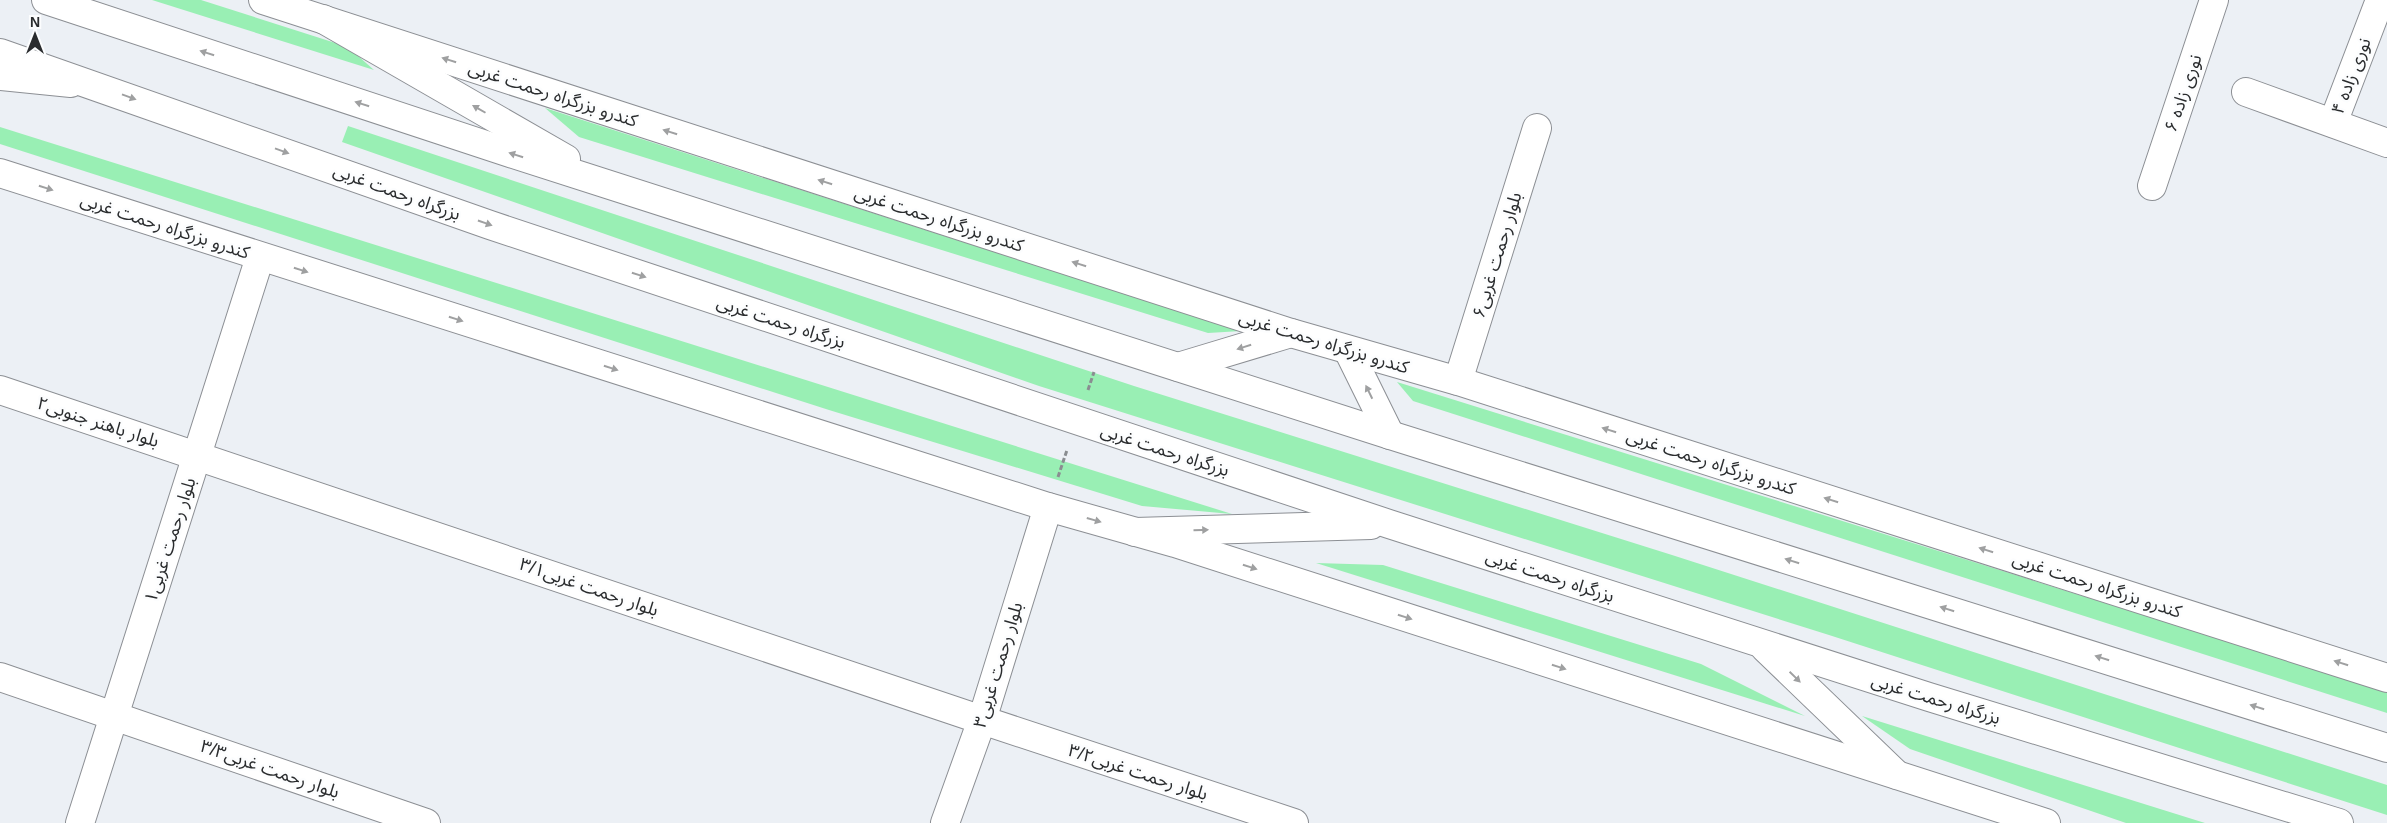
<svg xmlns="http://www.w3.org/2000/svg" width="2387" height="823" font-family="Helvetica,'Noto Sans Arabic',sans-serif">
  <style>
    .green { fill: #99efb4 }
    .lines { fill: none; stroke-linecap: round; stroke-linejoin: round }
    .street-casing { stroke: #8c8f94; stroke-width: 30 }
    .secondary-casing { stroke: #8c8f94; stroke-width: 30 }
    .highway-casing { stroke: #8c8f94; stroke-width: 30 }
    .path { stroke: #8a8d91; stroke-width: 3; stroke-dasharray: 5 2.5; stroke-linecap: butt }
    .street { stroke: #fff; stroke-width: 28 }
    .secondary { stroke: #fff; stroke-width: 28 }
    .highway { stroke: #fff; stroke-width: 28 }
    .oneway { fill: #9fa0a1 }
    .labels { text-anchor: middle; stroke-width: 5; stroke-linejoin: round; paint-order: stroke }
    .street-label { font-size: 18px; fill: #2a2c2e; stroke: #fcfdfe }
  </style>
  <rect width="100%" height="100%" fill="#ecf0f5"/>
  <g class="green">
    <path d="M152 0H201L348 47 374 70Z"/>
    <path d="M545 108 1241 331 1208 333 579 137Z"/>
    <path d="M348 126 1134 386 1672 555 2387 785V815L1829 635 1039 386 342 142Z"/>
    <path d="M0 127 1232 514 1142 506 829 410 0 144Z"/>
    <path d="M1397 382 2387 691V713L1413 401Z"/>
    <path d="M1316 563 1383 565 1701 664 1805 716Z"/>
    <path d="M1862 716 2205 823H2126L1910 749Z"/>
  </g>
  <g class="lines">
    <g class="street-casing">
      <g id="street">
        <path d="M2246 92 2387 143"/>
        <path d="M2333 123 2380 0"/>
        <path d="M2152 186 2214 0"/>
        <path d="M1458 381 1537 128"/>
        <path d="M0 390 982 720 1294 823"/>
        <path d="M0 677 426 823"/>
        <path d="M80 823 260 257"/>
        <path d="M945 823 982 720 1048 507"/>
      </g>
    </g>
    <g class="secondary-casing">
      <g id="secondary">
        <path d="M263 0 1291 333 1458 381 2387 678"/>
        <path d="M0 76 71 83"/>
        <path d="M0 173 1048 507 1175 543 2046 823"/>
      </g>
    </g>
    <g class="highway-casing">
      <g id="highway">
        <path d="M46 0 510 153 1390 435 2387 748"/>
        <path d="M323 19 566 159"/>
        <path d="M0 53 490 225 1389 524 1929 697 2339 823"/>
        <path d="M1348 350 1390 435"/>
        <path d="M1178 367 1291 333"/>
        <path d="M1135 532 1371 525"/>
        <path d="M1765 648 1897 775"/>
      </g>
    </g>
    <g class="path">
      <path d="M1088 390 1094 372"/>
      <path d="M1058 477 1067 450"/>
    </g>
    <use href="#street" class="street"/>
    <use href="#secondary" class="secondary"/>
    <use href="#highway" class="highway"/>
  </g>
  <defs><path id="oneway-solid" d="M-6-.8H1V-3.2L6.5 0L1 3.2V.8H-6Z" transform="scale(1.25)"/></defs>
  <g class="oneway">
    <use href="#oneway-solid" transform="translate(207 53) rotate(-162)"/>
    <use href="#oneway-solid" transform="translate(449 60) rotate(-162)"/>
    <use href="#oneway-solid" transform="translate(129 97) rotate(20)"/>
    <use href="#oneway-solid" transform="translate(362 104) rotate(-162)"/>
    <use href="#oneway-solid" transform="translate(479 109) rotate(-150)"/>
    <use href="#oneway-solid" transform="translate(670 132) rotate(-162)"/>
    <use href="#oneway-solid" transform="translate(282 151) rotate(20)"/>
    <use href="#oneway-solid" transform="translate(516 155) rotate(-162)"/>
    <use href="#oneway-solid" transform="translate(825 182) rotate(-162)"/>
    <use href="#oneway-solid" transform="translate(46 188) rotate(18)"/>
    <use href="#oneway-solid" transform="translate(485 223) rotate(19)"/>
    <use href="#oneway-solid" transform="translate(1079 264) rotate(-162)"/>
    <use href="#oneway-solid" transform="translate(301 270) rotate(18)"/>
    <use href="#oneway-solid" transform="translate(639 275) rotate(18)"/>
    <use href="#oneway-solid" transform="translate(456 319) rotate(18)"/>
    <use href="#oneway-solid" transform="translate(1244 347) rotate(163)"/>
    <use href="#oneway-solid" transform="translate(611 368) rotate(18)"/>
    <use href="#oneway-solid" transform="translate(1369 392) rotate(-116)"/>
    <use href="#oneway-solid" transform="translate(1609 430) rotate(-162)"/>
    <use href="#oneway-solid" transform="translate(1831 500) rotate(-162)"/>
    <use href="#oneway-solid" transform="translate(1094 520) rotate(16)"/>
    <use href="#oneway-solid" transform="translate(1201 530) rotate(-2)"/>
    <use href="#oneway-solid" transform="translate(1986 550) rotate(-162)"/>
    <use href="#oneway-solid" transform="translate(1792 561) rotate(-163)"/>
    <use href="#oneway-solid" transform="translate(1250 567) rotate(18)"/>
    <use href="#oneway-solid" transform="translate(1947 609) rotate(-163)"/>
    <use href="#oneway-solid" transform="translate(1405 617) rotate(18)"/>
    <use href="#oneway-solid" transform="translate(2102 658) rotate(-162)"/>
    <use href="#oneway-solid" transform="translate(2341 663) rotate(-162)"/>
    <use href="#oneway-solid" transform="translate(1559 667) rotate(18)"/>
    <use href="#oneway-solid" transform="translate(1795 677) rotate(44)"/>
    <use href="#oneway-solid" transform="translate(2257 707) rotate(-162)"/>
  </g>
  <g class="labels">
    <g class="street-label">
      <text transform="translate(2351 76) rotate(-69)" y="6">نوری زاده ۴</text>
      <text transform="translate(2183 93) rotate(-71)" y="6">نوری زاده ۶</text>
      <text transform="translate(553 94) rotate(18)" y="6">کندرو بزرگراه رحمت غربی</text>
      <text transform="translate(397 192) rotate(20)" y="6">بزرگراه رحمت غربی</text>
      <text transform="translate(939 219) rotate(18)" y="6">کندرو بزرگراه رحمت غربی</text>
      <text transform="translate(165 226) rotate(18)" y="6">کندرو بزرگراه رحمت غربی</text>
      <text transform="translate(1497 255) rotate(-73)" y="6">بلوار رحمت غربی۶</text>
      <text transform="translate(781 322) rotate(18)" y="6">بزرگراه رحمت غربی</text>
      <text transform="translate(1324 342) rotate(17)" y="6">کندرو بزرگراه رحمت غربی</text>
      <text transform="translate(98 422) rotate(18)" y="6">بلوار باهنر جنوبی۲</text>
      <text transform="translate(1165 450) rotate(18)" y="6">بزرگراه رحمت غربی</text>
      <text transform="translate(1711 462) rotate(18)" y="6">کندرو بزرگراه رحمت غربی</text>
      <text transform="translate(170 540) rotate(-72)" y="6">بلوار رحمت غربی۱</text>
      <text transform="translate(1550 576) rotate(18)" y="6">بزرگراه رحمت غربی</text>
      <text transform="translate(2097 585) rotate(18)" y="6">کندرو بزرگراه رحمت غربی</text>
      <text transform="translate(589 587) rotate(19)" y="6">بلوار رحمت غربی۳/۱</text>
      <text transform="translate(998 665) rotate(-73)" y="6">بلوار رحمت غربی۳</text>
      <text transform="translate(1936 699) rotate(17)" y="6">بزرگراه رحمت غربی</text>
      <text transform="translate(270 769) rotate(19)" y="6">بلوار رحمت غربی۳/۳</text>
      <text transform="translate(1138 772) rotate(18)" y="6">بلوار رحمت غربی۳/۲</text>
    </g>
  </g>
  <g transform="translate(35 35)" stroke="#fcfdfe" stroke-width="4" paint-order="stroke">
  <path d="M0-4L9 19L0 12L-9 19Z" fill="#2a2c2e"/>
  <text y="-8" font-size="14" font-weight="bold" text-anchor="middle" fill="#2a2c2e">N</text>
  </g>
</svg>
